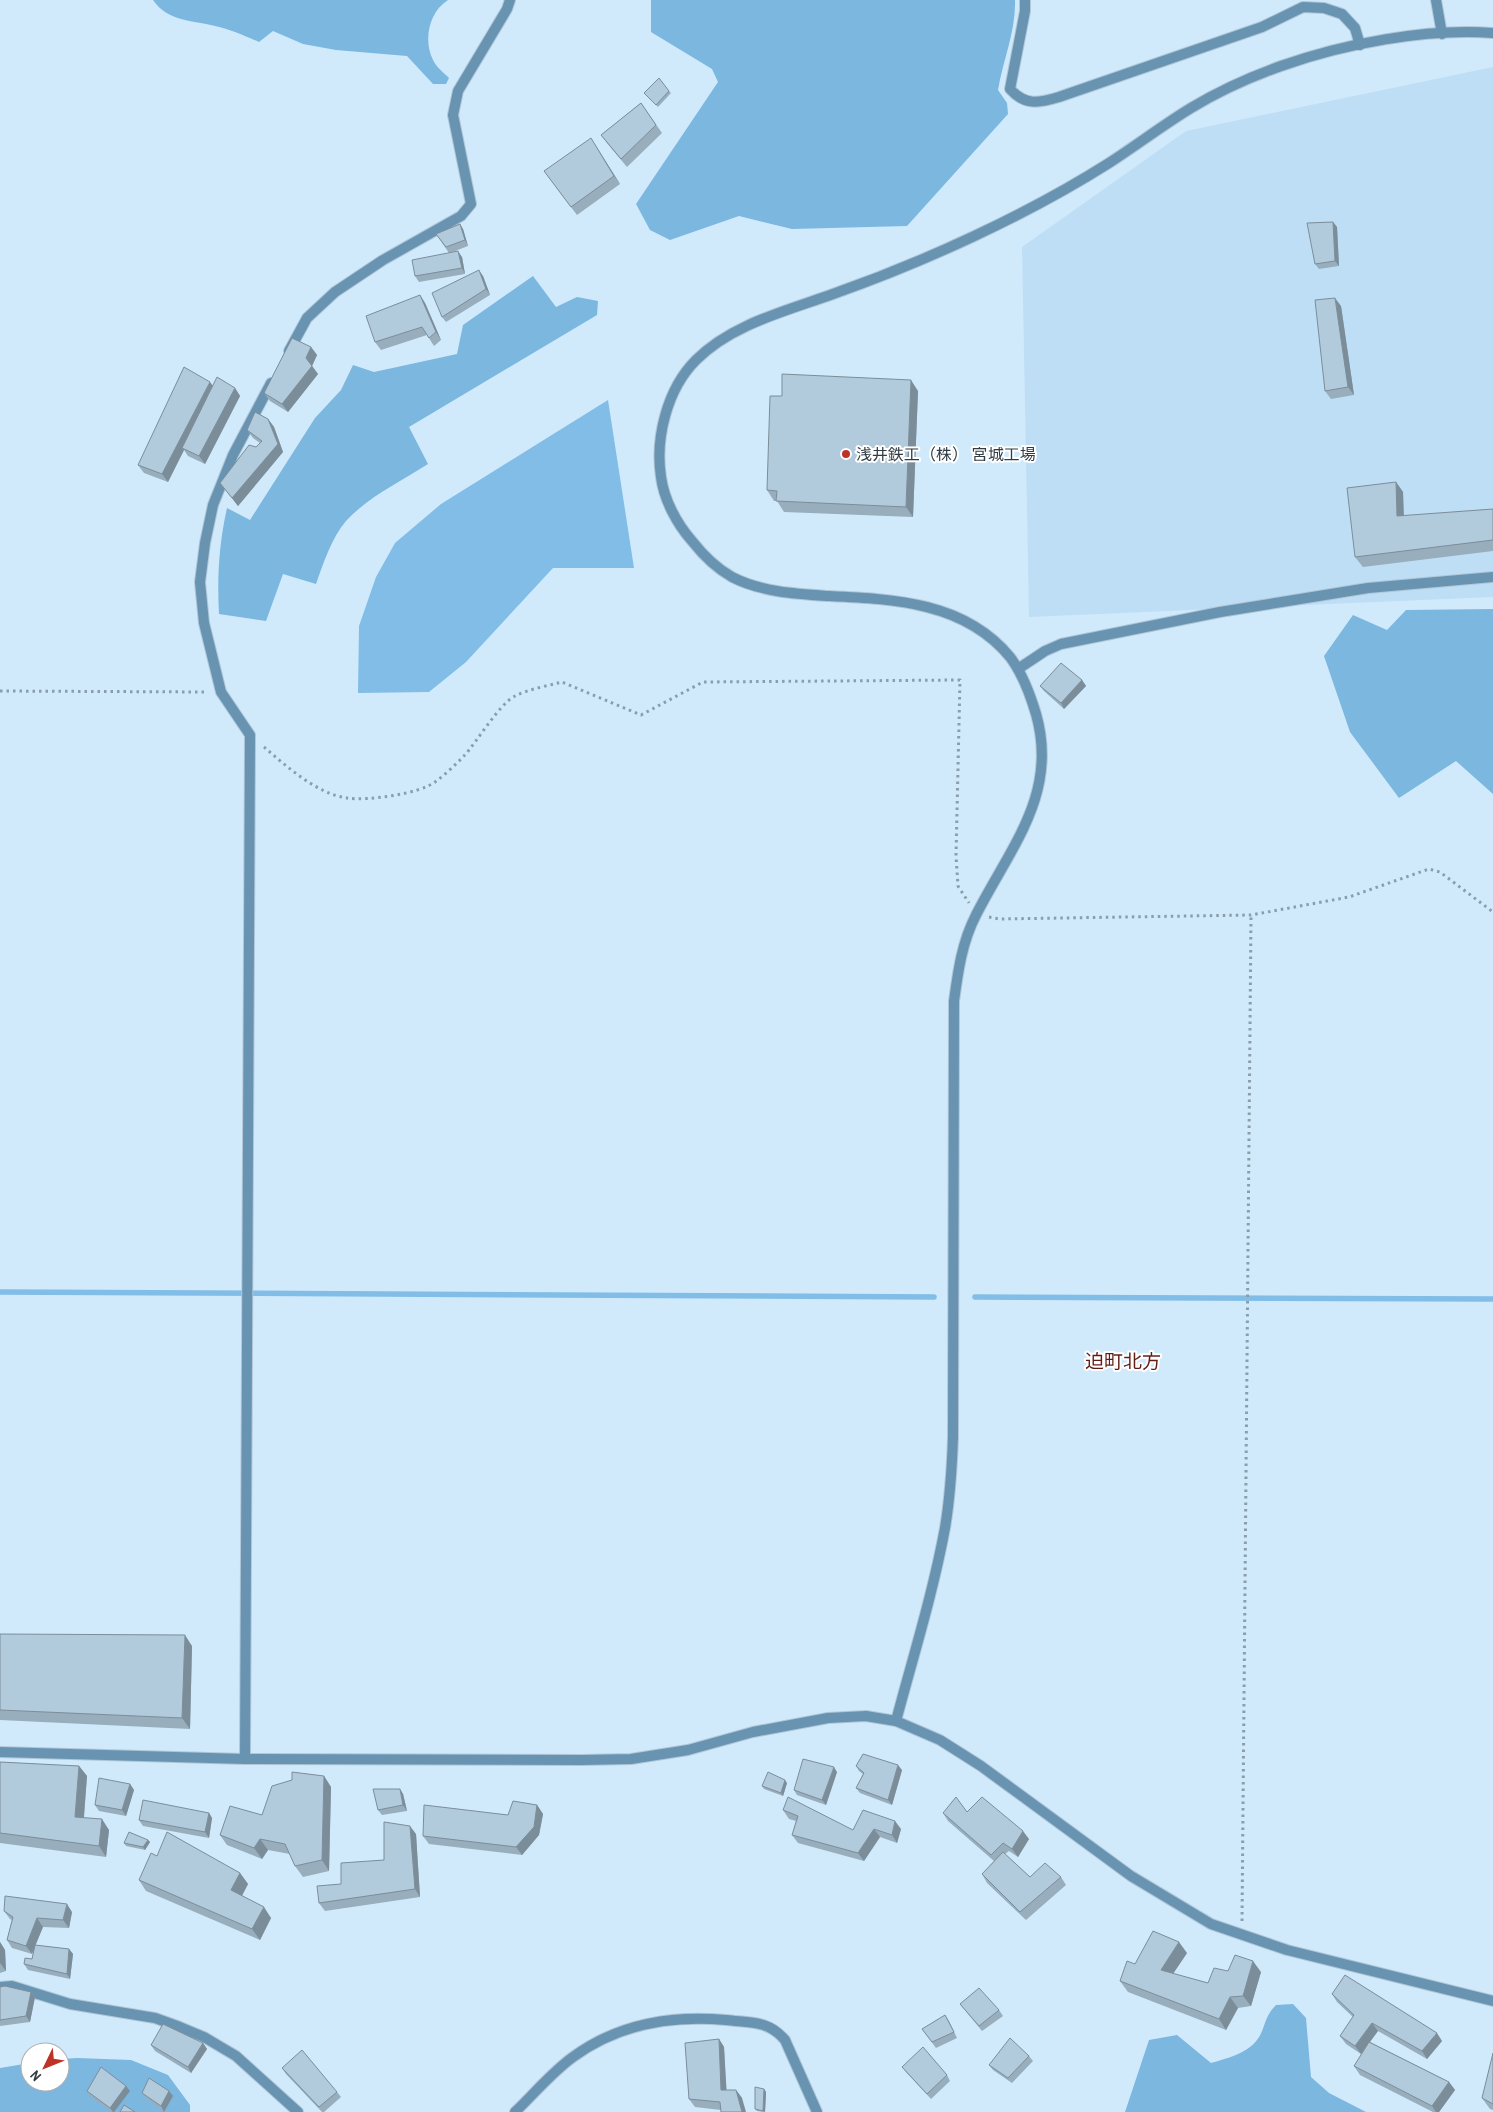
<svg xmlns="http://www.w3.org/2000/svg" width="1493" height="2112" font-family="'Archivo Narrow','Noto Sans JP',sans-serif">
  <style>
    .built { fill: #bedef5 }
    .forest { fill: #7bb7df }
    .water { fill: #81bde6 }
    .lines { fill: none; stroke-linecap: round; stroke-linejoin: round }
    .stream { stroke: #81bde6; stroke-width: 5.5 }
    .minor-casing { stroke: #b0c7d7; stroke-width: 12 }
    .tertiary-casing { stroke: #b0c7d7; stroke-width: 12 }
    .path { stroke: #8a9daa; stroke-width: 3; stroke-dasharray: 2.5 4; stroke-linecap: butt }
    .minor { stroke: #6894b2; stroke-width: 10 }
    .tertiary { stroke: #6894b2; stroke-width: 10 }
    .wall { fill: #98aebd }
    .shaded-wall { fill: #7c8d9a }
    .building { fill: #b1cadc; stroke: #7c8d9a }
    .poi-dot { fill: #bf3226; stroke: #fff; stroke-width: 2 }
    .labels { text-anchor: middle; stroke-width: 4; stroke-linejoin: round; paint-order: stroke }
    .poi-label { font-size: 16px; fill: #323c43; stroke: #fff; text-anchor: start }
    .quarter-label { font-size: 19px; fill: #601c15; stroke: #fff }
  </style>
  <rect width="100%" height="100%" fill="#d0eafc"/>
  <path class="built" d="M1493 67V597L1029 617 1022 247 1186 131Z"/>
  <g class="forest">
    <path d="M153 0H448C429 12 423 40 433 60 436 67 444 73 449 78L446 84H433L407 56 336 50 303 44 273 31 259 42C245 36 230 29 215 26 192 20 168 22 153 0Z"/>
    <path d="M651 0H1015C1016 31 1003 60 998 90L1007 103 1008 114 907 226 792 229 739 216 670 240 650 230 636 204 718 82 712 69 651 32Z"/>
    <path d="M533 276 556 307 577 297 598 301 597 315 409 427 428 464C400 482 368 497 346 521 332 537 323 564 316 584L283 574 266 621 219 614C217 577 219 544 227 508L250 520 315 418 341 390 353 365 374 372 457 354 463 325Z"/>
    <path d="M1493 609V794L1456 761 1399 798 1350 732 1324 656 1353 615 1387 630 1406 610Z"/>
    <path d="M1293 2004 1306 2018 1311 2077 1329 2093 1366 2112H1125L1149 2040 1177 2035 1211 2063C1225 2059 1248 2053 1257 2040 1266 2028 1263 2018 1276 2005Z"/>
    <path d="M77 2058 131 2060 168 2075 190 2105V2112H0V2068L30 2063V2082H60V2059Z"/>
  </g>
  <path class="water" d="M608 400 634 568H553L466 662 429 692 358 693 359 626 376 577 395 543 441 504Z"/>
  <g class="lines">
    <g class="stream">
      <path d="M0 1292 934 1297"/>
      <path d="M975 1297 1493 1299"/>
    </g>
    <g class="minor-casing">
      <g id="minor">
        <path d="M1025 0V11L1010 89C1025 106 1039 103 1059 97L1262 27 1303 7 1324 8 1342 14 1355 28 1360 45"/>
        <path d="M289 351 307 318 335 292 383 260 461 216 471 204 453 115 458 91 507 9 510 0"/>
        <path d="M245 1759 250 735 221 692 204 623 200 582 205 543 213 505 233 455 271 383"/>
        <path d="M0 1987 12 1986 70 2004 155 2018 180 2027 204 2037 236 2056 298 2112"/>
        <path d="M515 2112C534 2094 552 2072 573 2057 618 2024 672 2015 726 2020 750 2023 768 2020 785 2040L817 2112"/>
      </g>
    </g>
    <g class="tertiary-casing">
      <g id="tertiary">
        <path d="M1436 0 1442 34"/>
        <path d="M1018 669 1045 651 1061 644 1220 612 1368 588 1493 577"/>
        <path d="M896 1721C913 1657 933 1593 945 1528 950 1498 952 1467 953 1437L954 1001C958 971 962 942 976 915 1010 848 1059 794 1036 714 1030 694 1023 674 1010 657 965 602 894 599 828 596 796 594 761 592 732 577 716 568 703 555 692 541 677 524 664 500 661 477 655 438 667 389 696 360 732 324 786 311 833 294 924 262 1027 215 1109 163 1137 145 1163 125 1191 108 1219 91 1250 77 1281 66 1343 44 1426 28 1493 33"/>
        <path d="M0 1752 245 1759 582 1760 631 1759 688 1750 753 1732 828 1718 866 1716 896 1721 940 1740 981 1766 1131 1876 1211 1924 1287 1950 1493 2001"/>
      </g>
    </g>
    <g class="path">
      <path d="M0 691 207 692"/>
      <path d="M264 747C286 766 317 794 347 798 367 801 419 794 435 782 445 775 455 765 464 756 477 742 499 704 515 696 529 689 547 686 562 682L641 715 703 682 960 680 956 856 958 886 969 903"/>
      <path d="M989 917 999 919 1251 915 1349 897 1429 869 1440 872 1493 912"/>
      <path d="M1242 1921 1251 915"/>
    </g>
    <use href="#minor" class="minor"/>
    <use href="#tertiary" class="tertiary"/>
  </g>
  <g class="wall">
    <path d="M669 91 671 93 658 107 644 93Z"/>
    <path d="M641 103 662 133 627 167 607 143 601 135Z"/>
    <path d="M596 146 620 184 577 215 544 171Z"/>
    <path d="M1333 222 1337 227 1339 266 1319 269 1315 264Z"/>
    <path d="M460 224 463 229 468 246 450 253 462 257 465 274 419 282 415 276 449 253 436 234Z"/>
    <path d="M483 276 490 295 446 322 442 317Z"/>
    <path d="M420 295 425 303 441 340 434 346 427 335 381 350 375 342Z"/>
    <path d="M1341 306 1354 395 1331 399 1325 391Z"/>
    <path d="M311 347 317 355 312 366 318 374 288 412 270 401 264 393Z"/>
    <path d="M235 388 240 396 205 464 188 456 184 450 168 482 144 473 138 465Z"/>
    <path d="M918 391 913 517 784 512 777 501H774L767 490 782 396Z"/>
    <path d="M268 419 274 427 283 452 238 506 220 483 260 443 253 438 247 430Z"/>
    <path d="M1396 482 1403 492 1404 516 1493 509V551L1363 567 1355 557Z"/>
    <path d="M1082 680 1086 686 1064 709 1044 691 1040 686Z"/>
    <path d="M0 1634 192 1646 190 1729 0 1720Z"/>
    <path d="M0 1762 79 1766 87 1776 84 1818 109 1830 106 1857 0 1843Z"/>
    <path d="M856 1766 902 1770 892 1805 860 1793 856 1788 863 1774 859 1771Z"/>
    <path d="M837 1772 826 1805 797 1795 794 1790Z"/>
    <path d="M324 1776 331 1787 329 1871 303 1877 295 1866 290 1854 268 1850 262 1859 227 1845 220 1835 262 1815Z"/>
    <path d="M787 1783 783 1796 764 1789 762 1786Z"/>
    <path d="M130 1784 134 1790 126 1816 99 1811 95 1805Z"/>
    <path d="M400 1789 403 1794 407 1811 382 1815 378 1810Z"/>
    <path d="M537 1805 543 1814 539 1835 522 1855 429 1844 423 1836 508 1815Z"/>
    <path d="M783 1810 853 1830 901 1829 897 1843 880 1837 864 1861 798 1843 792 1835 796 1821 789 1819Z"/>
    <path d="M967 1812 1029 1839 1018 1857 1009 1851 1005 1854 1030 1877H1061L1066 1885 1026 1920 987 1883 982 1874 994 1861 948 1821 943 1813Z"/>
    <path d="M209 1813 212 1818 209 1838 143 1826 139 1820Z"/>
    <path d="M416 1834 420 1897 325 1911 319 1903 384 1860Z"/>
    <path d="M148 1840 150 1842 145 1850 126 1846 124 1843Z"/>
    <path d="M157 1856 240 1873 248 1884 242 1896 271 1918 260 1940 146 1891 139 1880Z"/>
    <path d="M4 1911 72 1912 69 1928 43 1927 35 1945 69 1949 73 1954 70 1979 28 1970 24 1964 32 1959 34 1948 32 1954 12 1948 7 1940 12 1920 10 1919Z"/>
    <path d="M0 1942 5 1950 6 1971 0 1973Z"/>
    <path d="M1187 1953 1173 1974 1208 1983 1228 1971 1261 1972 1251 2006 1238 2008 1226 2030 1128 1992 1120 1981 1135 1964Z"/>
    <path d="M0 1987 31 1992 35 1997 30 2022 0 2026Z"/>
    <path d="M1332 1994 1442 2041 1427 2059 1378 2031 1370 2042 1449 2082 1455 2090 1439 2112H1433L1360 2075 1354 2066 1364 2051 1361 2054 1346 2044 1340 2036 1353 2017 1337 2002Z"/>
    <path d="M960 2004 999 2010 1003 2016 982 2031Z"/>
    <path d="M945 2015 949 2021 957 2038 936 2048 922 2029Z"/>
    <path d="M719 2039 724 2047 726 2090H736L742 2098 721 2110 695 2107 689 2099Z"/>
    <path d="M203 2043 207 2049 191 2073 155 2051 151 2045Z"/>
    <path d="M1493 2053V2110L1490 2109 1482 2098Z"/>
    <path d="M1029 2056 1033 2061 1012 2083 993 2070 989 2065Z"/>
    <path d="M902 2067 947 2075 950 2081 931 2099 906 2072Z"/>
    <path d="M282 2068 337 2092 341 2097 324 2112H322L286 2074Z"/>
    <path d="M126 2086 130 2091 114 2112H112L90 2096 87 2091Z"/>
    <path d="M764 2089 766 2092 765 2112 757 2111 755 2109Z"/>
    <path d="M169 2091 173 2096 164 2112 146 2098 142 2093Z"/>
  </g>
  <g class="shaded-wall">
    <path d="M591 138 596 146 620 184 614 176Z"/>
    <path d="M1333 222 1337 227 1339 266 1335 261Z"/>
    <path d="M460 224 463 229 468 246 465 240Z"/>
    <path d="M458 251 462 257 465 274 462 268Z"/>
    <path d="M479 270 483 276 490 295 486 289Z"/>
    <path d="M420 295 425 303 441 340 436 332Z"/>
    <path d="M1335 298 1341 306 1354 395 1348 387Z"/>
    <path d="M311 347 317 355 312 366 306 358Z"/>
    <path d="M312 366 318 374 288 412 282 404Z"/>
    <path d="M911 380 918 391 913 517 906 507Z"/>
    <path d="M210 382 216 390 182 448 184 450 168 482 162 474Z"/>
    <path d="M235 388 240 396 205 464 199 456Z"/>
    <path d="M268 419 274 427 283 452 238 506 232 498 278 444Z"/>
    <path d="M1396 482 1403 492 1404 527 1397 516Z"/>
    <path d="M1082 680 1086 686 1064 709 1061 703Z"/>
    <path d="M185 1635 192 1646 190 1729 182 1718Z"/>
    <path d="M898 1765 902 1770 892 1805 888 1800Z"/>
    <path d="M79 1766 87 1776 83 1827 75 1817Z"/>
    <path d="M834 1767 837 1772 826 1805 822 1800Z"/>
    <path d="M324 1776 331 1787 329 1871 322 1860Z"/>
    <path d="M785 1780 787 1783 783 1796 781 1793Z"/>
    <path d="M130 1784 134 1790 126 1816 122 1810Z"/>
    <path d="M400 1789 403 1794 407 1811 403 1805Z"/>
    <path d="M537 1805 543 1814 539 1835 522 1855 516 1847Z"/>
    <path d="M209 1813 212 1818 209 1838 205 1832Z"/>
    <path d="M102 1819 109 1830 106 1857 99 1846Z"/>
    <path d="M895 1821 901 1829 897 1843 892 1835Z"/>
    <path d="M410 1826 416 1834 420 1897 415 1889Z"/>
    <path d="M874 1829 880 1837 864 1861 858 1853Z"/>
    <path d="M1023 1831 1029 1839 1018 1857 1012 1849Z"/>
    <path d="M260 1839 268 1850 262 1859 254 1848Z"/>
    <path d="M148 1840 150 1842 145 1850 143 1847Z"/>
    <path d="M240 1873 248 1884 239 1901 231 1890Z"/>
    <path d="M67 1904 72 1912 69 1928 63 1920Z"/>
    <path d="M264 1907 271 1918 260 1940 252 1929Z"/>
    <path d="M37 1918 43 1927 32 1954 26 1946Z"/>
    <path d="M0 1942 5 1950 6 1971 0 1963Z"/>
    <path d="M1179 1942 1187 1953 1168 1981 1161 1970Z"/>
    <path d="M69 1949 73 1954 70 1979 67 1974Z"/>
    <path d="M1253 1961 1261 1972 1251 2006 1243 1996Z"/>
    <path d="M31 1992 35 1997 30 2022 26 2016Z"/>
    <path d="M1230 1997 1238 2008 1226 2030 1219 2019Z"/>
    <path d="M1372 2023 1378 2031 1361 2054 1355 2046Z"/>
    <path d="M1437 2033 1442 2041 1427 2059 1422 2051Z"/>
    <path d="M719 2039 724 2047 727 2098 721 2090Z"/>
    <path d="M203 2043 207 2049 191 2073 188 2067Z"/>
    <path d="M1449 2082 1455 2090 1439 2112H1436L1432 2106Z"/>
    <path d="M126 2086 130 2091 114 2112H113L110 2108Z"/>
    <path d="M764 2089 766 2092 765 2112 763 2111Z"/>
    <path d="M736 2090 742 2098 746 2112H742Z"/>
    <path d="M169 2091 173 2096 164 2112 161 2106Z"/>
  </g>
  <g class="building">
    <path d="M659 78 669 91 656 105 644 93Z"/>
    <path d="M641 103 656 125 621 159 601 135Z"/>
    <path d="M591 138 614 176 571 207 544 171Z"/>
    <path d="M1333 222 1335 261 1315 264 1307 223Z"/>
    <path d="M460 224 465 240 446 247 436 234Z"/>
    <path d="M458 251 462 268 415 276 412 260Z"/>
    <path d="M479 270 486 289 442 317 432 293Z"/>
    <path d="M420 295 436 332 429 338 422 327 375 342 366 316Z"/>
    <path d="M1335 298 1348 387 1325 391 1315 300Z"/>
    <path d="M292 338 311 347 306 358 312 366 282 404 264 393Z"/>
    <path d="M184 367 210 382 162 474 138 465Z"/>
    <path d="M782 374 911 380 906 507 776 501 777 491 767 490 770 396H782Z"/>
    <path d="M217 377 235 388 199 456 182 448Z"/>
    <path d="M255 412 268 419 278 444 232 498 220 483 249 445 256 447 262 441 247 430Z"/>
    <path d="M1396 482 1397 516 1493 509V540L1355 557 1347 488Z"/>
    <path d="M1061 663 1082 680 1061 703 1040 686Z"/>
    <path d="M0 1634 185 1635 182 1718 0 1710Z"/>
    <path d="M863 1754 898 1765 888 1800 856 1788 864 1773 856 1766Z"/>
    <path d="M803 1759 834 1767 822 1800 794 1790Z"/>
    <path d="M0 1762 79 1766 75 1817 102 1819 99 1846 0 1833Z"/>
    <path d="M292 1772 324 1776 322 1860 295 1866 285 1844 260 1839 254 1848 220 1835 230 1806 262 1815 272 1786 292 1780Z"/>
    <path d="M768 1772 785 1780 781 1793 762 1786Z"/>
    <path d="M99 1778 130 1784 122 1810 95 1805Z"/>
    <path d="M373 1789H400L403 1805 378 1810Z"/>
    <path d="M788 1797 853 1830 863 1810 895 1821 892 1835 874 1829 858 1853 792 1835 798 1816 783 1810Z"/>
    <path d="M956 1797 967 1812 982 1797 1023 1831 1012 1849 1003 1843 991 1855 943 1813Z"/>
    <path d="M143 1800 209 1813 205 1832 139 1820Z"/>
    <path d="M513 1801 537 1805 534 1827 516 1847 423 1836 424 1805 508 1815Z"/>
    <path d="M384 1822 410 1826 415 1889 319 1903 317 1886 341 1884V1863L384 1860Z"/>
    <path d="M129 1832 148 1840 143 1847 124 1843Z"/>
    <path d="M167 1832 240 1873 231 1890 264 1907 252 1929 139 1880 151 1853 157 1856Z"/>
    <path d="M1003 1852 1030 1877 1045 1863 1061 1877 1020 1912 982 1874Z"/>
    <path d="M5 1896 67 1904 63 1920 37 1918 26 1946 7 1940 13 1917 4 1911Z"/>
    <path d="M1153 1931 1179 1942 1161 1970 1208 1983 1214 1968 1228 1971 1235 1955 1253 1961 1243 1996 1230 1997 1219 2019 1120 1981 1127 1961 1135 1964Z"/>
    <path d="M35 1945 69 1949 67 1974 24 1964 25 1958 32 1959Z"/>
    <path d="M1345 1975 1437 2033 1422 2051 1372 2023 1355 2046 1340 2036 1354 2015 1332 1994Z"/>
    <path d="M5 1986 31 1992 26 2016 0 2020V1987Z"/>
    <path d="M979 1988 999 2010 979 2026 960 2004Z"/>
    <path d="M945 2015 954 2032 932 2042 922 2029Z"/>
    <path d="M163 2024 203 2043 188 2067 151 2045Z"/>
    <path d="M1010 2038 1029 2056 1008 2078 989 2065Z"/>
    <path d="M719 2039 721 2090H736L742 2112H721L720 2102 689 2099 685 2043Z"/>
    <path d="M1369 2042 1449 2082 1432 2106 1354 2066Z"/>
    <path d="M923 2047 947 2075 927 2094 902 2067Z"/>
    <path d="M302 2050 337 2092 319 2107 282 2068Z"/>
    <path d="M1493 2053V2104L1482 2098Z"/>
    <path d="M101 2067 126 2086 110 2108 87 2091Z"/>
    <path d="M149 2078 169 2091 161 2106 142 2093Z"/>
    <path d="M755 2087 764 2089 763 2111 755 2109Z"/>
    <path d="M124 2105 135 2112H120Z"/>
  </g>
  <circle class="poi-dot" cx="846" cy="454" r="5"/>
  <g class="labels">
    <g class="poi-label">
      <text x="856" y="460">浅井鉄工（株） 宮城工場</text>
    </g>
    <g class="quarter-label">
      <text x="1123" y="1368">迫町北方</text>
    </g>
  </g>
  <g transform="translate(45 2067) rotate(227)"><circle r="24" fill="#ffffff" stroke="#adb1b4"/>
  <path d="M0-4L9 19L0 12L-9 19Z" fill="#bf3226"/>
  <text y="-8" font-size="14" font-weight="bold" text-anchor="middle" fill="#323c43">N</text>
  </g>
</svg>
